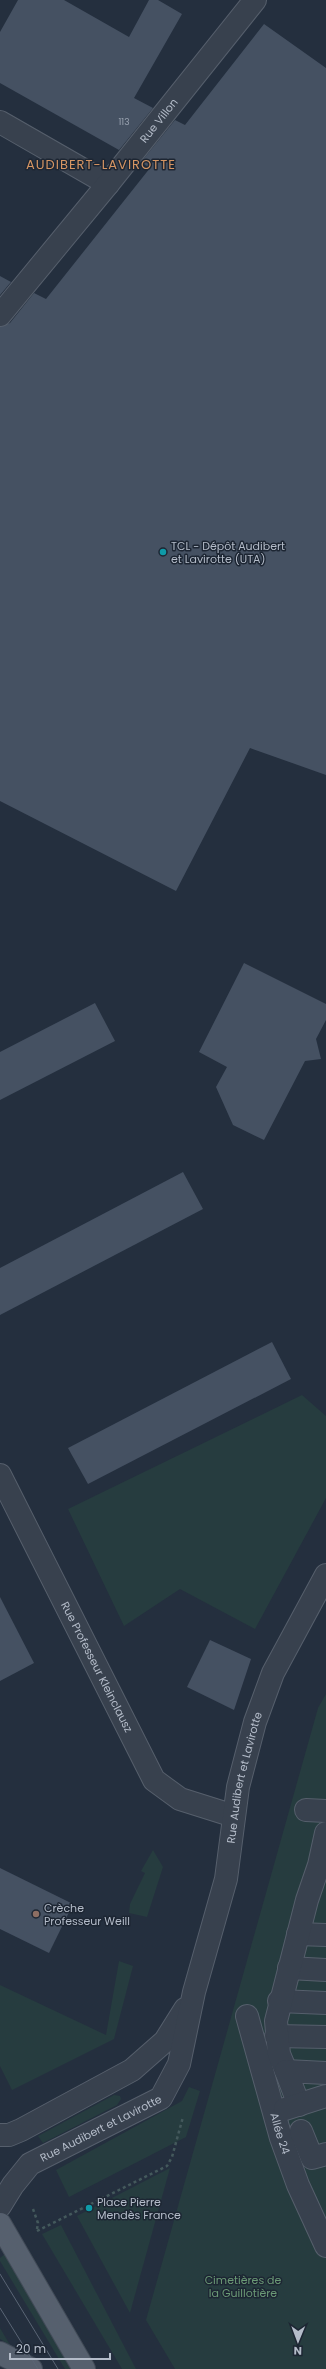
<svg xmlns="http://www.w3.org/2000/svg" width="326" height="2369" font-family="Poppins,sans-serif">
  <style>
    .green { fill: #263c3f }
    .building { fill: #455162 }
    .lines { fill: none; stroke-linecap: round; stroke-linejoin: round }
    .minor-casing { stroke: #565f6c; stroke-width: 24 }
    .major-casing { stroke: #414a57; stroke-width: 24 }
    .path { stroke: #44595c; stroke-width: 2.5; stroke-dasharray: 3 3; stroke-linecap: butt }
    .minor { stroke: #38414e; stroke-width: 22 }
    .major { stroke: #56606e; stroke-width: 22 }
    .tram { stroke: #5a6575; stroke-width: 1 }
    .culture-dot { fill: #0f9aa8; stroke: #1d2633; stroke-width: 1.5 }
    .education-dot { fill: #8d6e63; stroke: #1d2633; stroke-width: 1.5 }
    .labels { text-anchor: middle; stroke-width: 3; stroke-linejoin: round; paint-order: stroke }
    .number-label { font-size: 9px; fill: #98a1af }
    .street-label { font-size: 11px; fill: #b4bcc9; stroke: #1d2633 }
    .poi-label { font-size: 11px; fill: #b4bcc9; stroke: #1d2633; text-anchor: start }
    .park-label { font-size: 11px; fill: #6b9a76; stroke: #1d2633 }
    .quarter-label { font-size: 13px; letter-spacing: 1px; fill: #d59563; stroke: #1d2633 }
  </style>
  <rect width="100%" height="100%" fill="#242f3e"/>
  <g class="green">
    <path d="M302 1395 326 1416V1498L255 1629 180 1589 124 1626 68 1509Z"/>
    <path d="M326 1694V2369H175L146 2320 318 1708Z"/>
    <path d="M153 1850 163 1867 147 1917 129 1913 130 1904 145 1873 141 1871Z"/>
    <path d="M119 1961 133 1966 114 2039 12 2090 0 2066V1985L106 2035Z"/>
    <path d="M189 2087 200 2091 186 2137 69 2197 56 2170 182 2101Z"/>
    <path d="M114 2095 120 2096 121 2099 117 2105 43 2143 38 2136Z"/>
    <path d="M170 2168 130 2313 77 2216Z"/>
    <path d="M61 2225 136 2369H122L42 2234Z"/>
    <path d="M5 2254 75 2369H65L0 2261V2258Z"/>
    <path d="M0 2328 10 2345 0 2339Z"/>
  </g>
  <g class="building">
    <path d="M18 0H64L129 37 149 0H158L182 14 134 98 153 108 119 150 0 83V32Z"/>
    <path d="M264 24 326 68V775L250 748 176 891 0 801V327L10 323 34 293 46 299 150 168 141 162 175 120 185 125Z"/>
    <path d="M0 276 11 282 0 295Z"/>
    <path d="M244 963 326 1004V1020L316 1039 321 1059 305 1061 264 1140 233 1125 216 1087 227 1067 199 1052Z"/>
    <path d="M95 1003 115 1041 0 1100V1052Z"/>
    <path d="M183 1172 203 1209 0 1315V1268Z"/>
    <path d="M272 1342 291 1379 88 1484 68 1448Z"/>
    <path d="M0 1597 34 1663 0 1681Z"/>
    <path d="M210 1640 251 1659 234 1710 187 1687Z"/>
    <path d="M0 1868 73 1904 49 1953 0 1929Z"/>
  </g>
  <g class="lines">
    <g class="minor-casing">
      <g id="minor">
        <path d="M0 122 108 184"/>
        <path id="s1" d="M0 315 108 184 255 0"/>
        <path id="s2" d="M0 1475 154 1780 180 1799 234 1816"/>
        <path d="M306 1810 326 1811"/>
        <path d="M298 1934 326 1935"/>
        <path d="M289 1968 326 1970"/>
        <path d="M279 2001 326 2003"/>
        <path id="s3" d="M247 2016 281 2138 298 2185 326 2246"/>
        <path d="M276 2036 326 2037"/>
        <path d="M286 2071 279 2054 276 2021 307 1900 319 1865 326 1833"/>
        <path d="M299 2105 286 2071 326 2073"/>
        <path d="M285 2109 326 2096"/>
        <path d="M301 2131 312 2158 326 2154"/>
        <path d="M0 2135H9L21 2130 132 2070 165 2041 185 2009"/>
        <path id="s4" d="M0 2206 13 2185 30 2164 161 2098 179 2064 194 1992 226 1879 238 1787 255 1722 273 1673 326 1575"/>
      </g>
    </g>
    <g class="major-casing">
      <g id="major">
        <path d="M0 2224 84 2369"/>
        <path d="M0 2353 31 2369"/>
      </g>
    </g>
    <g class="path">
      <path d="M33 2209 38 2223 37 2229"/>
      <path d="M37 2231 167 2166 172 2157 183 2117"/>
    </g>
    <use href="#minor" class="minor"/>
    <use href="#major" class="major"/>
    <g class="tram">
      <path d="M0 2274 58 2369"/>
      <path d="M0 2308 38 2369"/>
    </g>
  </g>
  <g class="culture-dot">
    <circle cx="163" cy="552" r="4"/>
    <circle cx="89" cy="2208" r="4"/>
  </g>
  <circle class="education-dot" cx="36" cy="1914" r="4"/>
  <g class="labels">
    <g class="number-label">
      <text x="124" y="125">113</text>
    </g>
    <g class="street-label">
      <text dy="4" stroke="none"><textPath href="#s1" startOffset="251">Rue Villon</textPath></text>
      <text dy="4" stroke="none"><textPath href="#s2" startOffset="215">Rue Professeur Kleinclausz</textPath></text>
      <text dy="4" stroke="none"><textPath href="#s4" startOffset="531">Rue Audibert et Lavirotte</textPath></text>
      <text dy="4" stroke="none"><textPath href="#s4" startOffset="131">Rue Audibert et Lavirotte</textPath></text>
      <text dy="4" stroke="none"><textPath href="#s3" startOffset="122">Allée 24</textPath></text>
    </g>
    <g class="poi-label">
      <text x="171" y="550">TCL - Dépôt Audibert<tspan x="171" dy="13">et Lavirotte (UTA)</tspan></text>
      <text x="44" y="1912">Crèche<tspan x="44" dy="13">Professeur Weill</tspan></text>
      <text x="97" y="2206">Place Pierre<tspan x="97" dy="13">Mendès France</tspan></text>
    </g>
    <g class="park-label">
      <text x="243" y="2284">Cimetières de<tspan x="243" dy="13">la Guillotière</tspan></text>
    </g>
    <g class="quarter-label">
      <text x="101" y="169">AUDIBERT-LAVIROTTE</text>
    </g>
  </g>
  <g transform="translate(298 2341) rotate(181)" stroke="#1d2633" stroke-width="3" paint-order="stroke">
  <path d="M0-3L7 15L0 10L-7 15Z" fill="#b4bcc9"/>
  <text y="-6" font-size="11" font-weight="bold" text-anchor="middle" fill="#b4bcc9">N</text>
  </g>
  <path d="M10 2353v6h100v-6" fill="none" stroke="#b4bcc9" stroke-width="2"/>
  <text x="16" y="2353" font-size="12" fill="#b4bcc9" stroke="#1d2633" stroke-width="3" paint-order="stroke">20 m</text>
</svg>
